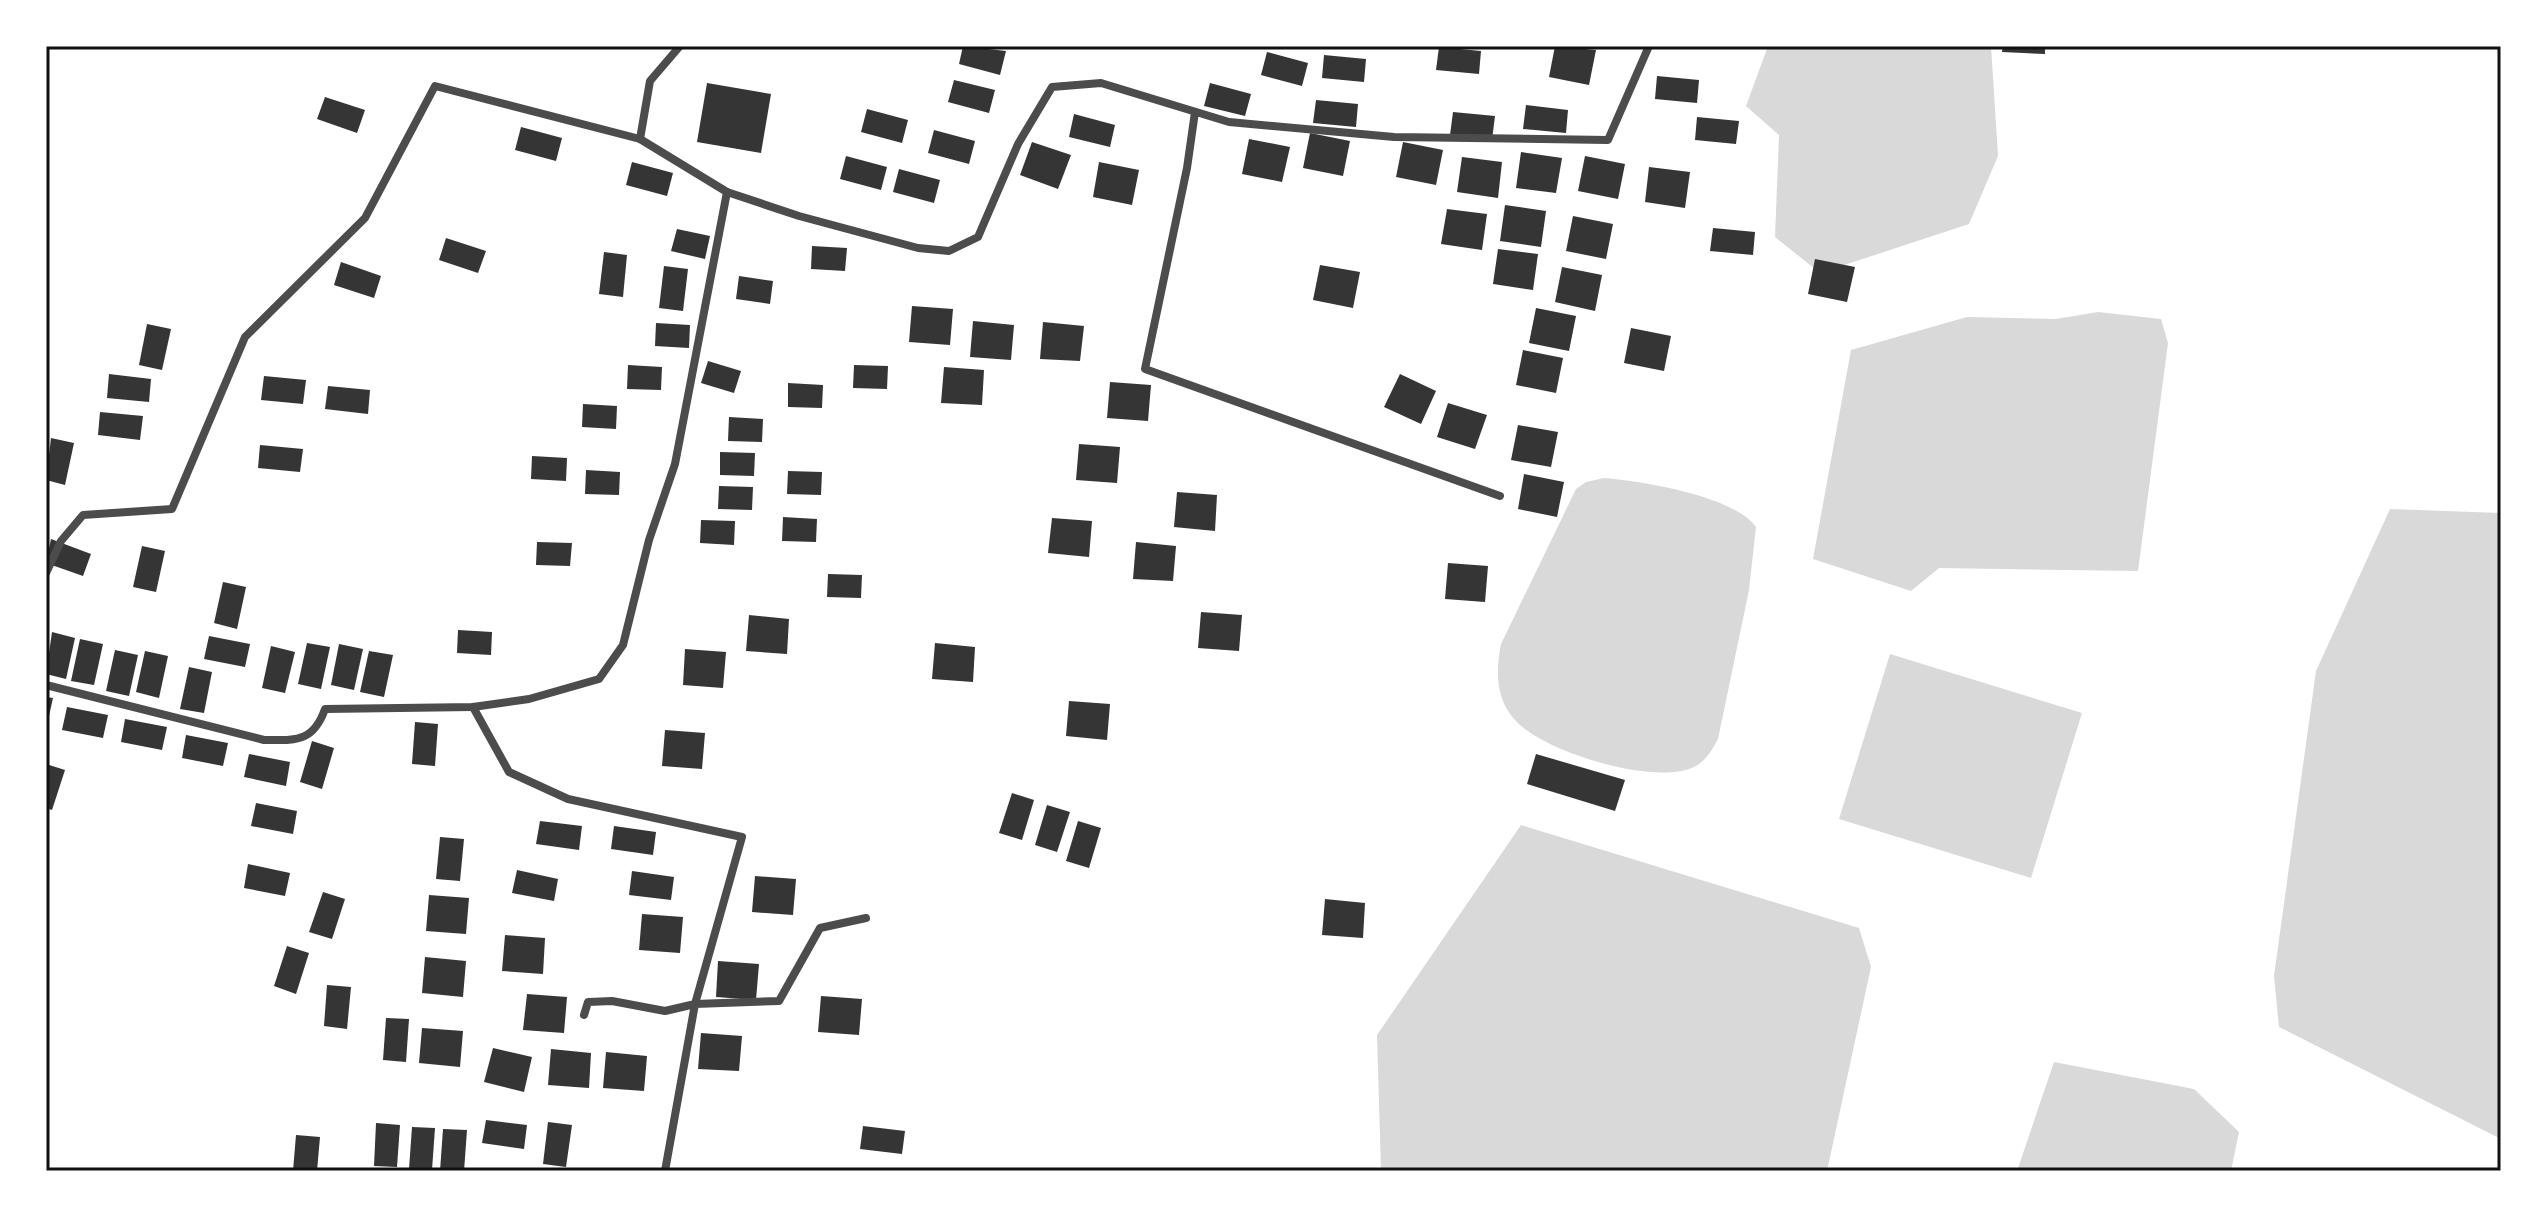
<svg xmlns="http://www.w3.org/2000/svg" width="2547" height="1217" font-family="'Archivo Narrow',sans-serif">
  <style>
    .water { fill: #d9d9d9 }
    .building { fill: #353535 }
    .lines { fill: none; stroke-linecap: round; stroke-linejoin: round }
    .minor { stroke: #4c4c4c; stroke-width: 8 }
    .neatline { fill: none; stroke: #111; stroke-width: 3 }
  </style>
  <rect width="100%" height="100%" fill="#fff"/>
  <g class="water">
    <path d="M1768 46H1991L1998 156 1969 224 1820 273 1775 237 1779 135 1746 106Z"/>
    <path d="M2098 312 2161 319 2168 343 2138 571 1939 568 1911 591 1813 559 1851 350 1967 317 2056 319Z"/>
    <path d="M1604 478C1642 481 1734 496 1756 527L1749 590 1718 739C1712 750 1706 761 1694 767 1654 786 1543 752 1515 720 1495 698 1496 670 1501 644L1576 489 1586 482Z"/>
    <path d="M2390 509 2501 513V1139L2279 1027 2274 976 2316 671Z"/>
    <path d="M1890 654 2082 713 2031 878 1839 819Z"/>
    <path d="M1521 825 1859 928 1871 967 1827 1171H1381L1377 1035Z"/>
    <path d="M2054 1062 2194 1089 2239 1132 2231 1171H2017Z"/>
  </g>
  <g class="building">
    <path d="M963 46 1006 51 1000 75 959 64Z"/>
    <path d="M1555 46 1596 50 1589 85 1549 77Z"/>
    <path d="M2003 46H2045V54L2002 52Z"/>
    <path d="M1439 47 1481 51 1479 74 1436 70Z"/>
    <path d="M1267 52 1308 63 1302 86 1261 75Z"/>
    <path d="M1324 55 1366 59 1364 82 1322 78Z"/>
    <path d="M1657 76 1699 80 1697 103 1655 99Z"/>
    <path d="M954 80 995 90 989 113 948 102Z"/>
    <path d="M707 83 771 94 761 153 697 142Z"/>
    <path d="M1210 83 1251 94 1245 116 1204 106Z"/>
    <path d="M325 97 365 110 357 133 317 119Z"/>
    <path d="M1316 100 1358 104 1356 127 1313 123Z"/>
    <path d="M1526 105 1568 110 1566 133 1523 129Z"/>
    <path d="M867 109 908 120 902 143 861 132Z"/>
    <path d="M1453 112 1495 116 1492 140 1450 135Z"/>
    <path d="M1074 114 1115 125 1110 147 1069 137Z"/>
    <path d="M1697 117 1739 121 1736 144 1695 140Z"/>
    <path d="M521 127 562 138 556 161 515 150Z"/>
    <path d="M934 130 975 141 969 164 928 153Z"/>
    <path d="M1310 133 1350 141 1343 176 1303 168Z"/>
    <path d="M1249 139 1290 147 1282 182 1242 174Z"/>
    <path d="M1032 142 1071 155 1058 189 1020 175Z"/>
    <path d="M1403 142 1443 150 1436 185 1396 177Z"/>
    <path d="M1521 152 1562 158 1556 193 1516 188Z"/>
    <path d="M846 156 887 167 881 190 840 179Z"/>
    <path d="M1585 156 1625 164 1618 199 1578 191Z"/>
    <path d="M1462 157 1502 162 1498 198 1457 192Z"/>
    <path d="M632 162 673 173 667 196 626 185Z"/>
    <path d="M1099 162 1139 170 1132 205 1093 197Z"/>
    <path d="M1649 167 1690 172 1685 208 1645 202Z"/>
    <path d="M899 169 940 180 934 203 893 192Z"/>
    <path d="M1505 205 1546 211 1541 247 1500 241Z"/>
    <path d="M1447 209 1487 214 1482 250 1441 244Z"/>
    <path d="M1573 216 1613 224 1606 259 1566 251Z"/>
    <path d="M1713 228 1755 232 1753 255 1710 251Z"/>
    <path d="M677 229 710 236 705 259 671 251Z"/>
    <path d="M446 238 486 251 478 273 439 260Z"/>
    <path d="M812 246 847 248 845 271 811 269Z"/>
    <path d="M1498 249 1538 254 1533 290 1493 284Z"/>
    <path d="M604 252 627 255 623 297 599 294Z"/>
    <path d="M1815 259 1855 267 1847 302 1808 294Z"/>
    <path d="M341 262 381 276 374 298 334 285Z"/>
    <path d="M1320 265 1360 272 1353 308 1313 300Z"/>
    <path d="M664 266 688 269 683 311 659 308Z"/>
    <path d="M1562 267 1602 275 1595 311 1555 302Z"/>
    <path d="M739 276 773 281 770 304 736 299Z"/>
    <path d="M912 306 953 309 950 345 909 342Z"/>
    <path d="M1536 308 1576 316 1569 351 1529 343Z"/>
    <path d="M973 321 1014 325 1011 360 970 357Z"/>
    <path d="M1043 322 1084 326 1080 361 1040 359Z"/>
    <path d="M656 323 690 325 689 348 655 346Z"/>
    <path d="M147 324 171 329 162 370 139 365Z"/>
    <path d="M1631 328 1671 336 1664 371 1624 363Z"/>
    <path d="M1523 350 1563 358 1556 393 1516 385Z"/>
    <path d="M708 361 741 371 734 393 701 383Z"/>
    <path d="M628 365 662 367 661 390 627 389Z"/>
    <path d="M854 365 888 366 887 389 853 388Z"/>
    <path d="M944 367 984 370 982 405 941 403Z"/>
    <path d="M109 374 151 379 149 402 107 398Z"/>
    <path d="M1400 374 1436 391 1421 424 1384 407Z"/>
    <path d="M264 376 306 380 303 404 261 400Z"/>
    <path d="M1110 382 1151 385 1148 421 1107 418Z"/>
    <path d="M788 383 823 385 822 408 788 407Z"/>
    <path d="M328 386 370 390 368 414 325 409Z"/>
    <path d="M1448 403 1487 415 1475 449 1437 437Z"/>
    <path d="M583 404 617 406 616 429 582 427Z"/>
    <path d="M100 412 143 416 140 440 98 435Z"/>
    <path d="M729 417 763 419 762 442 728 441Z"/>
    <path d="M1518 425 1558 432 1551 467 1511 460Z"/>
    <path d="M51 438 74 443 65 485 46 480Z"/>
    <path d="M1079 444 1120 447 1117 483 1076 480Z"/>
    <path d="M260 445 303 449 300 472 258 468Z"/>
    <path d="M720 452 755 453 754 476 720 475Z"/>
    <path d="M532 456 567 458 566 481 531 479Z"/>
    <path d="M586 470 620 472 619 495 585 494Z"/>
    <path d="M788 471 822 472 821 495 787 494Z"/>
    <path d="M1524 474 1564 482 1557 517 1518 509Z"/>
    <path d="M719 486 753 487 752 510 718 509Z"/>
    <path d="M1177 492 1217 495 1215 531 1174 527Z"/>
    <path d="M783 517 817 519 816 542 782 541Z"/>
    <path d="M1052 518 1092 521 1089 557 1048 553Z"/>
    <path d="M701 520 735 521 734 545 700 543Z"/>
    <path d="M51 539 91 554 83 576 46 563Z"/>
    <path d="M537 542 572 543 570 566 536 565Z"/>
    <path d="M1136 542 1176 546 1173 581 1133 579Z"/>
    <path d="M142 546 165 551 156 592 133 587Z"/>
    <path d="M1448 563 1488 566 1485 602 1445 599Z"/>
    <path d="M828 574 862 575 861 598 827 597Z"/>
    <path d="M223 582 246 587 237 629 214 623Z"/>
    <path d="M1201 612 1242 615 1239 651 1198 648Z"/>
    <path d="M749 615 789 619 787 654 746 651Z"/>
    <path d="M458 630 492 632 491 655 457 653Z"/>
    <path d="M52 632 75 638 66 679 46 674Z"/>
    <path d="M209 636 250 644 245 667 204 659Z"/>
    <path d="M80 639 103 644 94 685 71 681Z"/>
    <path d="M307 643 330 647 321 689 298 684Z"/>
    <path d="M935 643 975 647 973 682 932 679Z"/>
    <path d="M339 644 363 649 354 690 331 685Z"/>
    <path d="M271 646 295 652 285 693 262 688Z"/>
    <path d="M685 649 726 652 723 688 683 685Z"/>
    <path d="M115 650 138 655 129 696 106 691Z"/>
    <path d="M145 651 168 656 159 698 136 692Z"/>
    <path d="M369 651 393 655 384 697 360 692Z"/>
    <path d="M189 667 212 672 204 713 180 709Z"/>
    <path d="M46 697 53 698 47 725H46Z"/>
    <path d="M1069 701 1110 704 1107 740 1066 736Z"/>
    <path d="M67 707 108 715 103 738 62 730Z"/>
    <path d="M125 719 167 727 162 750 121 742Z"/>
    <path d="M415 722 438 724 435 766 412 764Z"/>
    <path d="M665 730 705 733 702 769 662 766Z"/>
    <path d="M186 735 228 743 223 766 182 758Z"/>
    <path d="M312 741 334 748 322 789 300 782Z"/>
    <path d="M249 754 290 762 286 786 244 777Z"/>
    <path d="M1536 754 1625 780 1615 811 1527 784Z"/>
    <path d="M46 764 65 770 52 810 46 808Z"/>
    <path d="M1012 793 1034 800 1022 840 999 833Z"/>
    <path d="M256 803 297 811 293 834 251 826Z"/>
    <path d="M1047 805 1070 812 1057 852 1035 845Z"/>
    <path d="M540 821 582 826 579 850 536 844Z"/>
    <path d="M1078 821 1101 828 1089 868 1066 861Z"/>
    <path d="M614 826 656 832 653 855 611 849Z"/>
    <path d="M440 837 464 839 460 881 436 879Z"/>
    <path d="M248 864 290 873 285 896 244 888Z"/>
    <path d="M517 870 558 879 554 901 512 893Z"/>
    <path d="M632 871 674 877 671 900 629 895Z"/>
    <path d="M755 876 796 879 793 915 752 912Z"/>
    <path d="M323 892 345 899 332 939 309 932Z"/>
    <path d="M429 895 469 898 466 934 426 931Z"/>
    <path d="M1325 899 1365 903 1363 938 1322 935Z"/>
    <path d="M642 914 683 917 680 953 639 950Z"/>
    <path d="M505 935 545 938 543 974 502 971Z"/>
    <path d="M287 946 309 953 296 994 274 986Z"/>
    <path d="M425 957 466 961 463 997 422 993Z"/>
    <path d="M718 961 759 964 756 1000 716 997Z"/>
    <path d="M327 985 351 987 347 1029 324 1026Z"/>
    <path d="M527 994 567 997 564 1033 523 1030Z"/>
    <path d="M821 996 862 999 859 1035 818 1032Z"/>
    <path d="M386 1018 409 1019 406 1062 383 1060Z"/>
    <path d="M422 1028 463 1031 460 1067 419 1063Z"/>
    <path d="M701 1033 742 1036 739 1071 698 1069Z"/>
    <path d="M493 1048 532 1057 524 1092 484 1082Z"/>
    <path d="M551 1049 591 1053 589 1088 548 1085Z"/>
    <path d="M606 1052 647 1056 644 1091 603 1088Z"/>
    <path d="M486 1120 527 1125 524 1149 482 1143Z"/>
    <path d="M548 1122 572 1125 566 1167 543 1164Z"/>
    <path d="M376 1123 400 1125 397 1167 374 1166Z"/>
    <path d="M863 1126 905 1131 902 1154 860 1149Z"/>
    <path d="M412 1127 435 1128 432 1170 409 1169Z"/>
    <path d="M443 1129 467 1130 464 1171H440Z"/>
    <path d="M296 1135 320 1137 317 1171H293Z"/>
  </g>
  <g class="lines">
    <g class="minor">
      <path d="M1195 112 1187 168 1145 369 1500 496"/>
      <path d="M640 139 650 81 680 46"/>
      <path d="M46 573 61 541 83 515 172 509 245 337 365 218 435 86 640 139 727 192 799 216 918 248 949 251 978 237 1018 144 1052 87 1101 83 1229 122 1394 137 1608 140 1649 46"/>
      <path d="M46 685 264 740C295 740 313 743 325 709L473 707 529 699 599 679 623 645 649 540 675 464 727 192"/>
      <path d="M473 707 509 772 568 799 742 837 695 1004 665 1011 612 1001 588 1002 584 1015"/>
      <path d="M665 1171 695 1004 779 1001 820 928 866 918"/>
    </g>
  </g>
  <rect width="2547" height="1217" fill="none" stroke="#ffffff" stroke-width="96"/>
  <rect x="48" y="48" width="2451" height="1121" class="neatline"/>
</svg>
